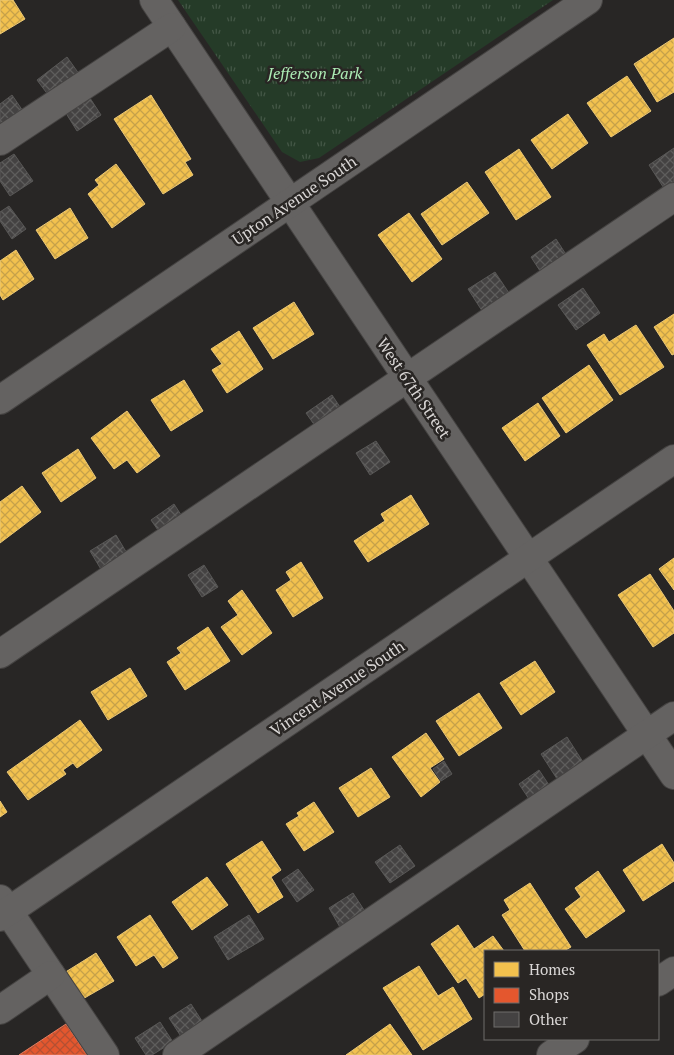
<svg xmlns="http://www.w3.org/2000/svg" width="674" height="1055" font-family="'PT Serif',serif">
  <style>
    .grass { fill: url(#grass-tufts) }
    .homes { fill: url(#homes-cross-hatch); stroke: #eac776 }
    .shops { fill: url(#shops-cross-hatch); stroke: #e17d60 }
    .building { fill: url(#building-cross-hatch); stroke: #585756 }
    .lines { fill: none; stroke-linecap: round; stroke-linejoin: round }
    .minor-casing { stroke: #454342; stroke-width: 30 }
    .minor { stroke: #646261; stroke-width: 28 }
    .labels { text-anchor: middle; stroke-width: 5; stroke-linejoin: round; paint-order: stroke }
    .park-label { font-size: 16px; font-style: italic; fill: #acebb4; stroke: #292624 }
    .street-label { font-size: 16px; fill: #d9d6d5; stroke: #292624 }
  </style>
  <defs>
    <pattern id="grass-tufts" width="24" height="20" patternUnits="userSpaceOnUse" patternTransform="scale(1.25)"><rect width="24" height="20" fill="#253b28"/><path d="M3 7l-1-3M5 7V3M7 7l1-3M15 17l-1-3M17 17v-4M19 17l1-3" fill="none" stroke="#445746"/></pattern>
    <pattern id="homes-cross-hatch" width="8" height="8" patternUnits="userSpaceOnUse" patternTransform="scale(1.25)"><rect width="8" height="8" fill="#f2c14e"/><path d="M0 0l8 8M0 8l8-8" fill="none" stroke="#c6a14a"/></pattern>
    <pattern id="shops-cross-hatch" width="8" height="8" patternUnits="userSpaceOnUse" patternTransform="scale(1.25)"><rect width="8" height="8" fill="#e4572e"/><path d="M0 0l8 8M0 8l8-8" fill="none" stroke="#b35033"/></pattern>
    <pattern id="building-cross-hatch" width="8" height="8" patternUnits="userSpaceOnUse" patternTransform="scale(1.25)"><rect width="8" height="8" fill="#444242"/><path d="M0 0l8 8M0 8l8-8" fill="none" stroke="#5e5d5c"/></pattern>
  </defs>
  <rect width="100%" height="100%" fill="#282625"/>
  <path class="grass" d="M178 0H553L319 158 300 162 282 152Z"/>
  <g class="homes">
    <path d="M0 0H13L25 19 0 34Z"/>
    <path d="M674 38V92L657 102 634 64Z"/>
    <path d="M627 76 651 111 611 137 587 103Z"/>
    <path d="M151 95 191 159 185 162 193 175 163 194 114 119Z"/>
    <path d="M568 114 588 143 552 169 531 140Z"/>
    <path d="M519 149 551 197 516 220 485 172Z"/>
    <path d="M116 164 145 204 112 228 88 194 99 185 95 180Z"/>
    <path d="M467 182 489 213 442 245 421 214Z"/>
    <path d="M70 208 88 238 55 259 36 230Z"/>
    <path d="M409 213 442 259 412 282 378 235Z"/>
    <path d="M16 250 34 279 3 300 0 295V261Z"/>
    <path d="M294 302 314 334 273 359 253 328Z"/>
    <path d="M674 314V354L672 355 654 327Z"/>
    <path d="M636 325 664 367 620 395 587 345 604 334 609 342Z"/>
    <path d="M239 331 263 369 227 393 212 370 222 364 211 349Z"/>
    <path d="M589 365 613 400 566 433 542 398Z"/>
    <path d="M184 380 203 411 171 431 151 400Z"/>
    <path d="M538 403 560 436 525 461 502 428Z"/>
    <path d="M127 411 160 456 137 473 127 460 114 469 91 438Z"/>
    <path d="M78 449 96 478 61 502 42 473Z"/>
    <path d="M22 486 41 512 0 543V502Z"/>
    <path d="M411 495 429 524 368 562 354 541 385 521 381 514Z"/>
    <path d="M674 558V590L659 569Z"/>
    <path d="M301 562 323 598 293 617 276 590 291 580 286 572Z"/>
    <path d="M650 574 674 611V633L653 647 618 595Z"/>
    <path d="M242 590 272 633 242 655 221 627 238 615 228 601Z"/>
    <path d="M208 627 230 661 185 690 167 662 181 653 177 648Z"/>
    <path d="M535 661 555 692 521 715 500 683Z"/>
    <path d="M130 668 147 696 108 720 91 692Z"/>
    <path d="M479 693 502 728 459 756 436 721Z"/>
    <path d="M80 720 102 750 77 768 73 763 63 770 66 774 28 800 7 772Z"/>
    <path d="M426 733 444 759 430 768 440 782 421 797 392 757Z"/>
    <path d="M371 768 390 797 358 817 339 788Z"/>
    <path d="M0 801 7 812 0 817Z"/>
    <path d="M314 802 334 832 304 851 286 824 299 816 297 813Z"/>
    <path d="M262 841 281 870 271 877 283 897 258 913 226 864Z"/>
    <path d="M662 844 674 863V881L643 901 623 870Z"/>
    <path d="M598 871 625 911 586 938 565 909 581 897 575 888Z"/>
    <path d="M207 877 228 905 192 930 172 902Z"/>
    <path d="M530 883 571 947 564 951H525L502 915 510 910 504 900Z"/>
    <path d="M150 915 178 958 163 968 154 955 136 966 117 937Z"/>
    <path d="M458 925 474 949 493 936 504 951H485V994L479 998 466 978 458 983 431 944Z"/>
    <path d="M96 953 114 981 81 1000 64 973Z"/>
    <path d="M419 966 438 996 453 987 472 1019 423 1050 383 988Z"/>
    <path d="M390 1024 412 1055H346Z"/>
  </g>
  <path class="shops" d="M66 1024 87 1055H19Z"/>
  <g class="building">
    <path d="M67 57 82 78 52 100 37 80Z"/>
    <path d="M12 95 25 114 0 129V104Z"/>
    <path d="M88 95 101 115 77 131 64 110Z"/>
    <path d="M674 148V188L667 193 649 165Z"/>
    <path d="M14 154 33 181 10 196 0 181V163Z"/>
    <path d="M9 206 26 229 12 239 0 221V212Z"/>
    <path d="M556 239 569 259 544 277 531 257Z"/>
    <path d="M495 272 513 299 486 317 468 289Z"/>
    <path d="M583 288 600 313 576 330 558 305Z"/>
    <path d="M332 395 344 413 318 430 306 413Z"/>
    <path d="M376 441 390 462 370 475 356 453Z"/>
    <path d="M174 504 185 521 162 536 151 520Z"/>
    <path d="M116 535 131 560 105 576 90 551Z"/>
    <path d="M204 565 218 587 202 597 188 575Z"/>
    <path d="M567 737 585 765 559 782 541 754Z"/>
    <path d="M444 761 452 774 441 781 433 769Z"/>
    <path d="M539 770 551 788 531 802 519 784Z"/>
    <path d="M400 845 415 866 390 883 375 862Z"/>
    <path d="M298 869 314 890 297 902 282 880Z"/>
    <path d="M353 893 366 913 341 929 329 908Z"/>
    <path d="M249 915 264 939 228 960 214 937Z"/>
    <path d="M191 1004 204 1024 182 1038 169 1018Z"/>
    <path d="M160 1022 173 1042 152 1055H146L135 1038Z"/>
  </g>
  <g class="lines">
    <g class="minor-casing">
      <g id="minor">
        <path d="M154 0 674 775"/>
        <path d="M0 141 172 27"/>
        <path d="M0 400 588 0"/>
        <path d="M0 654 674 197"/>
        <path d="M0 899 105 1055"/>
        <path d="M0 917 674 459"/>
        <path d="M658 982 674 971"/>
        <path d="M0 1010 51 975"/>
        <path d="M177 1055 674 716"/>
        <path d="M551 1055 575 1039"/>
      </g>
    </g>
    <use href="#minor" class="minor"/>
  </g>
  <g class="labels">
    <g class="park-label">
      <text x="315" y="79">Jefferson Park</text>
    </g>
    <g class="street-label">
      <text transform="translate(294 200) rotate(-34)" y="6">Upton Avenue South</text>
      <text transform="translate(414 388) rotate(56)" y="6">West 67th Street</text>
      <text transform="translate(337 688) rotate(-34)" y="6">Vincent Avenue South</text>
    </g>
  </g>
  <rect x="484" y="950" width="175" height="90" fill="#292624" stroke="#6f6c6b"/>
  <rect x="494" y="962" width="25" height="15" fill="#f2c14e" stroke="#6f6c6b"/>
  <text x="529" y="975" font-size="15" fill="#d9d6d5">Homes</text>
  <rect x="494" y="988" width="25" height="15" fill="#e4572e" stroke="#6f6c6b"/>
  <text x="529" y="1000" font-size="15" fill="#d9d6d5">Shops</text>
  <rect x="494" y="1012" width="25" height="15" fill="#444242" stroke="#6f6c6b"/>
  <text x="529" y="1025" font-size="15" fill="#d9d6d5">Other</text>
</svg>
